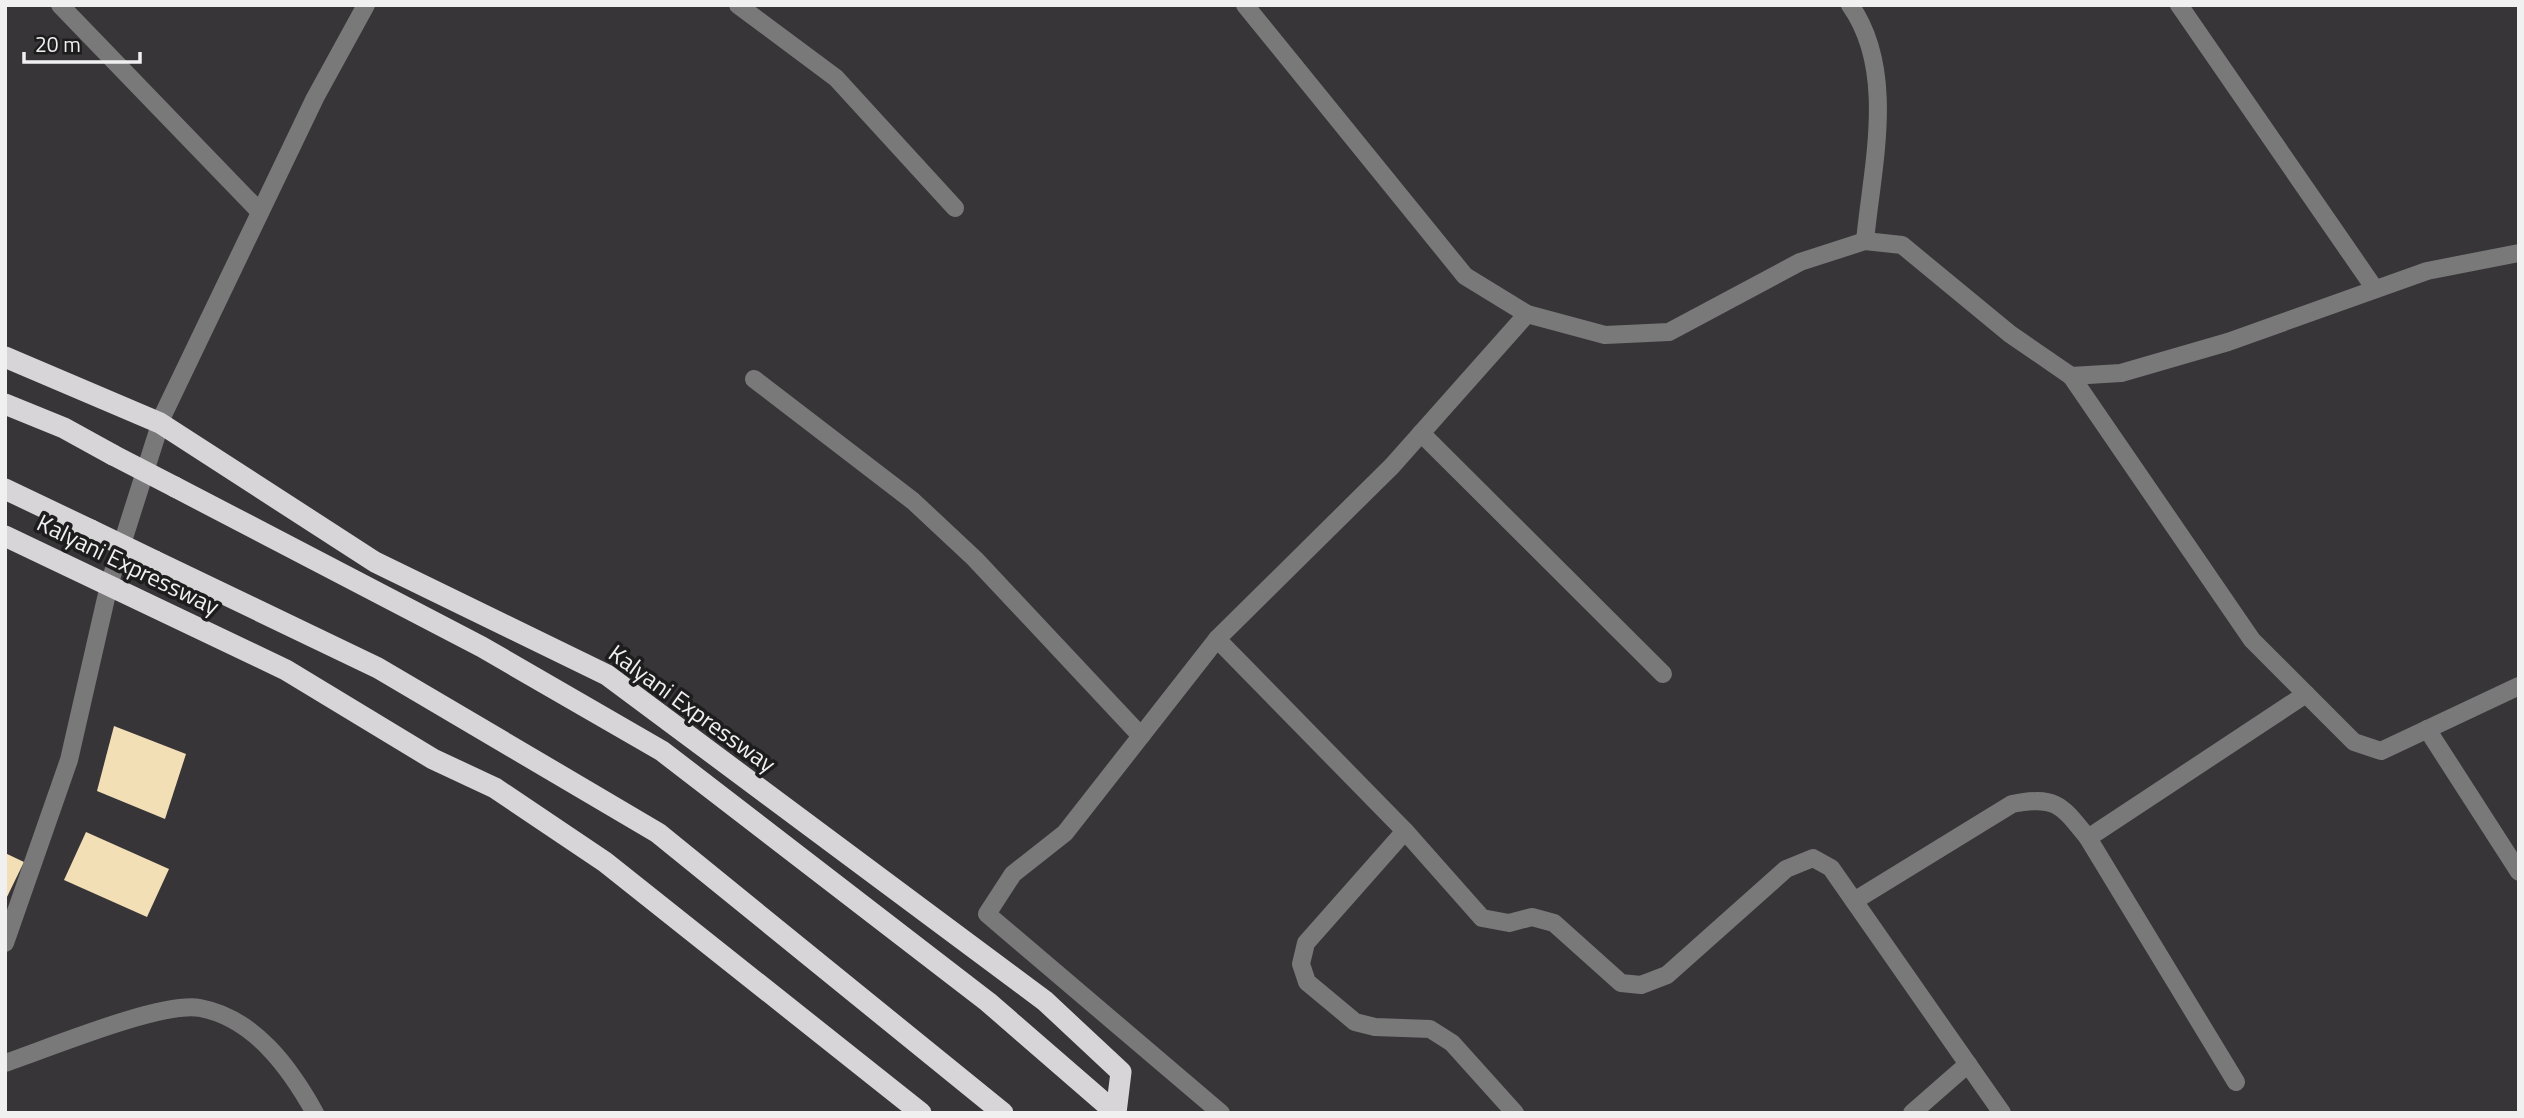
<svg xmlns="http://www.w3.org/2000/svg" width="2524" height="1118" font-family="'Titillium Web',sans-serif">
  <style>
    .building { fill: #f3dfb5 }
    .lines { fill: none; stroke-linecap: round; stroke-linejoin: round }
    .minor { stroke: #7a797a; stroke-width: 18 }
    .highway { stroke: #d7d5d8; stroke-width: 21 }
    .highway-bridge { stroke: #d7d5d8; stroke-width: 21 }
    .labels { text-anchor: middle; stroke-width: 7; stroke-linejoin: round; paint-order: stroke }
    .street-label { font-size: 24px; fill: #f1f0f1; stroke: #1e1d1e }
  </style>
  <rect width="100%" height="100%" fill="#373538"/>
  <g class="building">
    <path d="M114 726 186 754 165 819 97 791Z"/>
    <path d="M86 832 169 869 147 917 64 880Z"/>
    <path d="M5 853 24 862 5 901Z"/>
  </g>
  <g class="lines">
    <g class="minor">
      <path d="M60 5 260 212"/>
      <path d="M738 5 836 78 955 208"/>
      <path d="M1245 5 1465 276 1527 314 1605 335 1669 332 1800 262 1865 241 1902 245 2010 334 2071 376 2121 373 2228 342 2427 271 2519 253"/>
      <path d="M1850 5C1897 71 1872 167 1865 241"/>
      <path d="M2179 5 2375 289"/>
      <path d="M2071 376 2252 640 2354 742 2381 751 2519 686"/>
      <path d="M754 379 913 501 975 559 1141 736"/>
      <path d="M1421 433 1663 674"/>
      <path d="M1217 639 1405 831 1482 918 1509 923 1532 917 1554 923 1621 983 1641 985 1667 975 1786 869 1813 858 1831 868 2002 1113"/>
      <path d="M2427 729 2519 872"/>
      <path d="M1405 831 1306 943 1301 964 1307 982 1355 1022 1375 1027 1430 1029 1452 1043 1515 1113"/>
      <path d="M2088 838 2306 694"/>
      <path d="M1854 901 2012 804C2057 795 2062 806 2088 838L2236 1082"/>
      <path d="M5 943 69 760 109 585 163 415 315 98 366 5"/>
      <path d="M5 1063C47 1049 161 1001 200 1008 254 1018 290 1068 315 1113"/>
      <path d="M1221 1113 987 914 1013 874 1065 833 1217 639 1392 466 1527 314"/>
      <path d="M1912 1113 1968 1064"/>
    </g>
    <g class="highway">
      <path d="M5 357 160 423 375 562 607 675 1045 1001 1121 1072 1116 1113"/>
      <path d="M5 404 64 428 113 455"/>
      <path d="M175 487 482 647 662 751 988 1002 1116 1113"/>
      <path d="M5 489 91 530"/>
      <path d="M5 536 286 670 433 759 495 788 605 862 921 1113"/>
      <path d="M155 561 378 668 658 833 1003 1113"/>
    </g>
    <g class="highway-bridge">
      <path d="M113 455 175 487"/>
      <path d="M91 530 155 561"/>
    </g>
  </g>
  <g class="labels">
    <g class="street-label">
      <text transform="translate(128 565) rotate(26)" y="8">Kalyani Expressway</text>
      <text transform="translate(692 709) rotate(36)" y="8">Kalyani Expressway</text>
    </g>
  </g>
  <rect width="2524" height="1118" fill="none" stroke="#f1f0f1" stroke-width="14"/>
  <path d="M24 52v10h116v-10" fill="none" stroke="#f1f0f1" stroke-width="3.5"/>
  <text x="35" y="52" font-size="21" fill="#f1f0f1" stroke="#1e1d1e" stroke-width="5" paint-order="stroke">20 m</text>
</svg>
